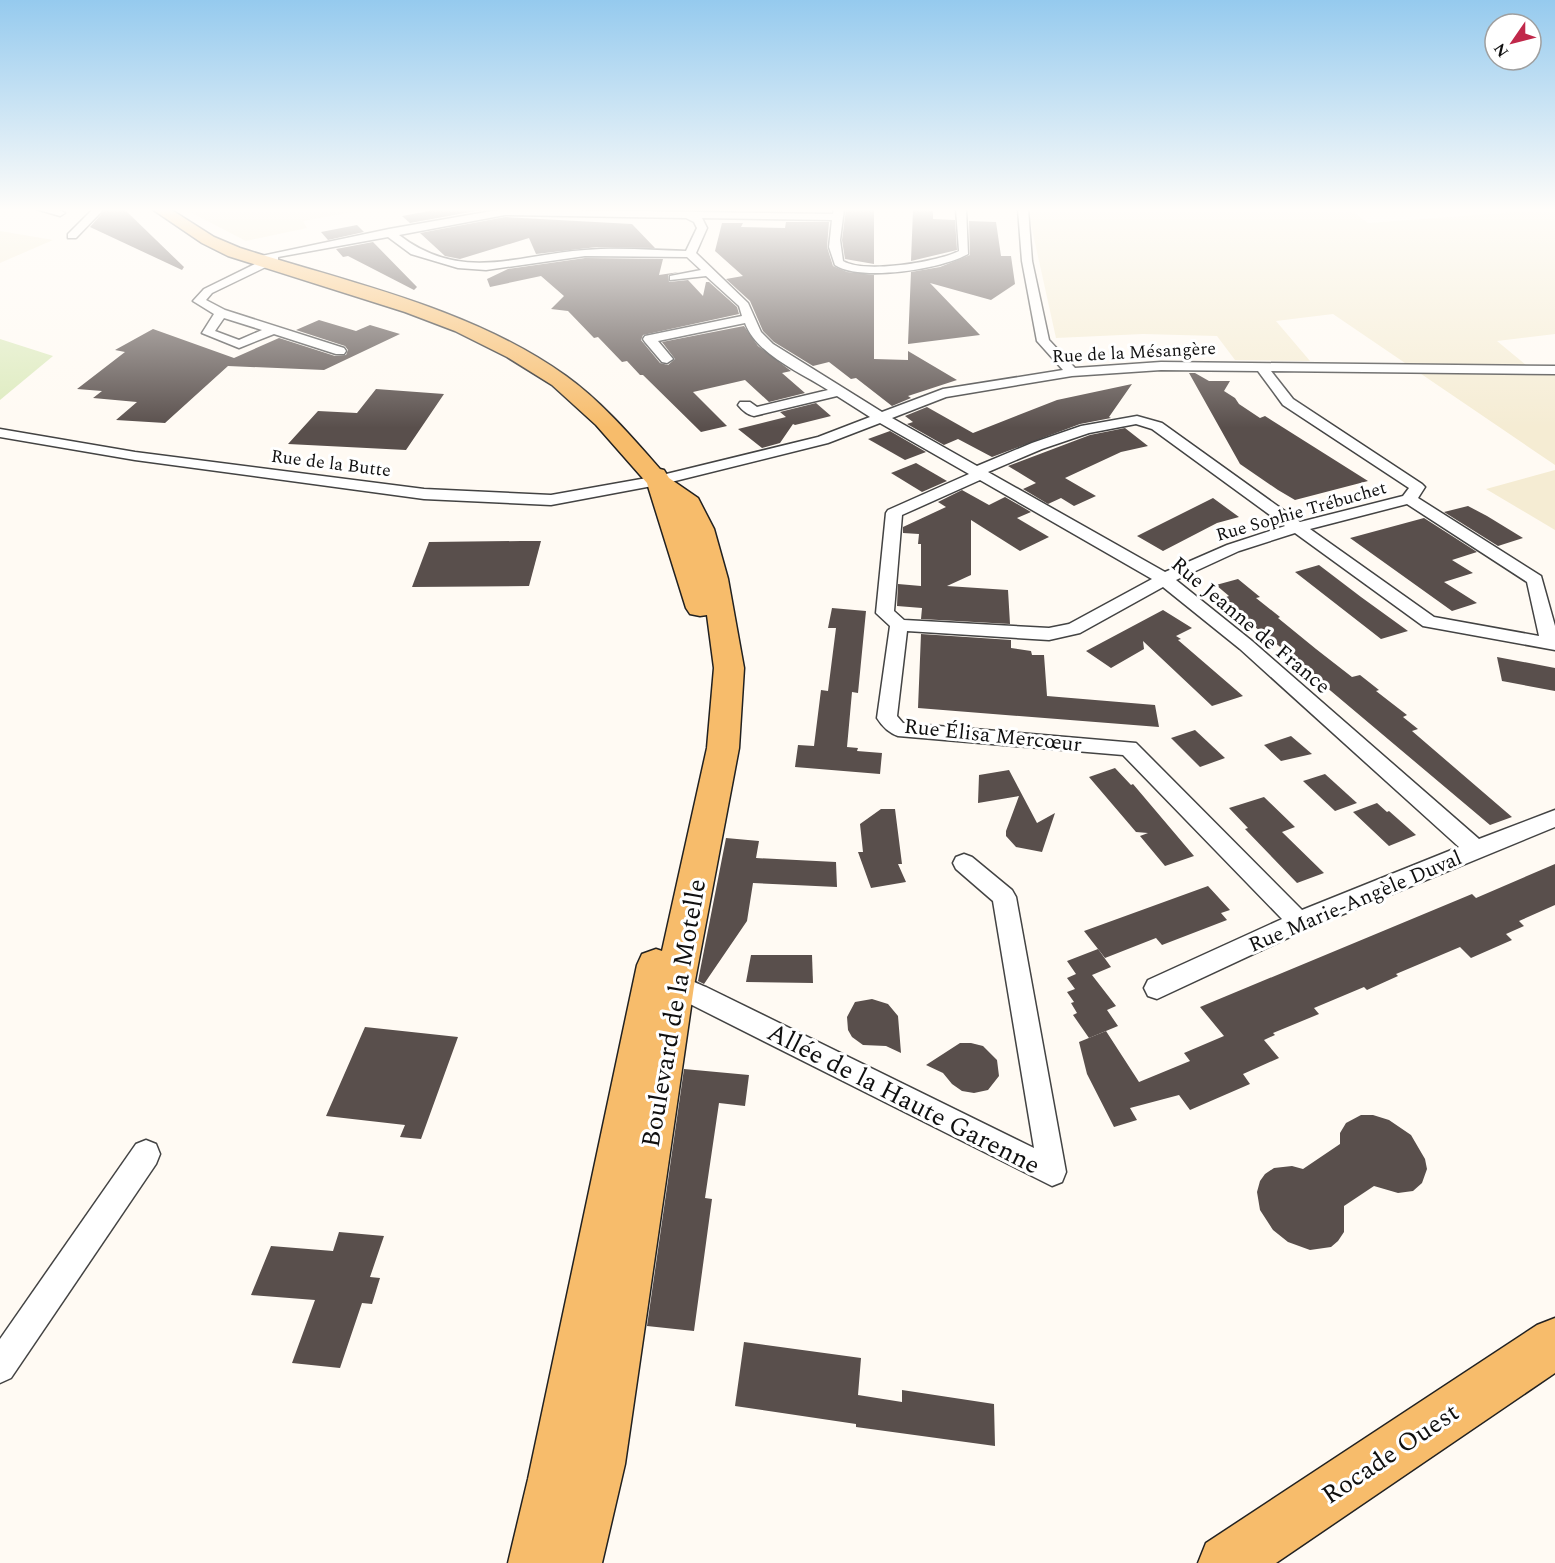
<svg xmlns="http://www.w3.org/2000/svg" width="1555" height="1563" font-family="Spectral,serif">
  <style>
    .farmland { fill: #f5ecd3 }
    .green { fill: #dceabc }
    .building { fill: #594f4c }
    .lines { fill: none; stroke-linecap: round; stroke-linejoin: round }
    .minor-casing { stroke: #434343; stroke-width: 3 }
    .primary-casing { stroke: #212121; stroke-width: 3 }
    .minor { fill: #fff; fill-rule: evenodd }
    .primary { fill: #f7bc6b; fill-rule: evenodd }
    .labels { text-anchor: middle; stroke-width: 6; stroke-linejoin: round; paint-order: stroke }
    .far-street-label { font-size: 18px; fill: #101010; stroke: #fff }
    .street-label { font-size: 21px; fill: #101010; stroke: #fff }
    .near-street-label { font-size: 26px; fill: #101010; stroke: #fff }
  </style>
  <rect width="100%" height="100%" fill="#fffaf3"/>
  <g class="farmland">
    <path d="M184 209H370L303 221 307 228 246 241Z"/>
    <path d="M1031 209H1349L1368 223 1555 209V334L1497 341 1537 374H1555V465L1333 314 1276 321 1310 361 1235 360 1217 336 1143 334 1056 338 1030 220Z"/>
    <path d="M0 231 53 240 0 263Z"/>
    <path d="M1555 470V530L1486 489Z"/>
  </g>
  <path class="green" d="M0 339 53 356 0 400Z"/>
  <g class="building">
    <path d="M106 209H124L184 267 182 270 90 227Z"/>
    <path d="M440 209H487L410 223 402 216Z"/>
    <path d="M846 209H874V264L845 259 842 240Z"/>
    <path d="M913 210 933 211V219L955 220 957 250 911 261Z"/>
    <path d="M505 217 632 224 655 248 597 247 536 254 529 238 460 259 445 256 420 233Z"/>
    <path d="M969 221 996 222 1001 256H1011L1015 284 991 300 930 283 980 335 908 344 911 272 940 267 970 255Z"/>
    <path d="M786 222H829L827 247 833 266 847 272 874 275V359L908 360V351L957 380 908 396 911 398 892 406 856 378 851 379 829 362 813 366 774 342 763 331 750 301 726 279 743 276 715 251 722 223H743L741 227 785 228Z"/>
    <path d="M357 225 364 232 328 240 321 232Z"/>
    <path d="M373 242 417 287 414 290 348 256 343 257 336 249Z"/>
    <path d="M585 258 663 259 659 275 679 272 668 275 669 282 688 280 703 296 706 282H709L737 307 739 314 643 335 641 340 660 363 668 365 675 359 662 342 744 326 758 346 791 371 782 373 805 393 769 402 745 380 693 392 727 426 701 432 643 375H640L627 361 622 362 598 337 594 338 568 311 551 309 564 296 541 276 490 287 487 279 508 269Z"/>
    <path d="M319 320 356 331 370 325 400 334 324 370 228 366 165 423 116 420 137 402 93 398 102 391 77 389 125 352 115 350 153 329 234 358 279 338 335 356 346 355 348 350 345 346 296 330Z"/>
    <path d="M1189 373H1195L1209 381H1230L1224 391 1235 398 1239 404 1260 418 1265 416 1368 481 1295 500 1278 490 1240 464Z"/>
    <path d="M1132 384 1109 417 1111 418 1080 424 992 457 958 439 944 445 907 424 913 422 905 416 927 407 973 433 1057 400Z"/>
    <path d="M376 389 444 394 406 450 288 444 318 411 357 413Z"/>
    <path d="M816 403 831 416 795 425 793 424 780 443 762 448 738 429 786 417 780 412Z"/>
    <path d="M1125 428 1148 446 1121 452 1065 478 1096 496 1074 506 1061 498 1048 504 1023 489 1036 483 1008 466 1090 435Z"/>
    <path d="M890 431 926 452 905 460 868 439Z"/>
    <path d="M916 463 947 481 922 492 891 473Z"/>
    <path d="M962 490 989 505 1005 497 1031 512 1017 518 1049 537 1020 551 971 520V575L947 586 1008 590 1010 624 921 619 922 608 897 606 898 584 921 586V544H918L919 534 903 533V527L946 507 938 502Z"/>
    <path d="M1213 498 1239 517 1217 523 1163 551 1137 536Z"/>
    <path d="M1468 506 1487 516 1523 538 1498 546 1444 512Z"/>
    <path d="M1424 518 1477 552 1452 560 1473 573 1444 582 1477 603 1452 611 1350 538Z"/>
    <path d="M521 541H541L529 586 412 587 429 542Z"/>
    <path d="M1319 565 1361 597 1408 631 1381 639 1295 572Z"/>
    <path d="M1238 579 1260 597 1256 598 1280 617 1278 618 1316 649 1352 677 1360 675 1379 690 1376 691 1407 715 1403 717 1418 729 1412 731 1512 817 1490 825 1325 686 1328 685 1220 599 1229 596 1216 585Z"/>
    <path d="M832 608 866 611 858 693 852 692 847 747 858 748 857 751 882 753 880 774 795 767 798 745 814 746 821 690 828 691 836 628H828Z"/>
    <path d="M1163 610 1192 628 1176 636 1181 639 1178 640 1243 696 1212 706 1143 641 1144 649 1111 668 1086 651Z"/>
    <path d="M921 634 1011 640V648L1031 651 1032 655H1044L1047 696 1155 705 1159 727 918 708Z"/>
    <path d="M1497 657 1555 668V691L1502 681Z"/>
    <path d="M1195 730 1225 758 1200 767 1171 738Z"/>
    <path d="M1291 736 1312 754 1281 761 1264 745Z"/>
    <path d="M1115 768 1131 785 1133 784 1194 856 1165 866 1140 836 1148 833 1136 832 1089 777Z"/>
    <path d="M1009 770 1037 823 1055 813 1042 852 1016 847 1006 836V831L1019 796 978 803 979 775Z"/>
    <path d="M1325 774 1357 803 1335 811 1303 781Z"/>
    <path d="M1264 797 1295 827 1282 832 1324 873 1297 883 1245 829 1248 828 1229 808Z"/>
    <path d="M1377 803 1387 812 1389 811 1416 835 1389 846 1353 812Z"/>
    <path d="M881 809H895L902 864H898L906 882 871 888 858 852H863L860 824Z"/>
    <path d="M726 838 759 841 756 858 836 862 837 887 753 883 747 921 704 984 698 981Z"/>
    <path d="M1555 864V905L1519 921 1524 926 1506 934 1512 940 1471 958 1460 947 1396 974 1398 976 1367 990 1364 987 1314 1008 1319 1014 1273 1033 1275 1035 1264 1040 1279 1058 1243 1074 1250 1084 1190 1110 1179 1095 1130 1108 1137 1120 1114 1127 1087 1074 1079 1042 1106 1031 1139 1082 1190 1061 1184 1053 1224 1036 1200 1007 1472 894 1476 898Z"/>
    <path d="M1208 886 1230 910 1221 913 1227 920 1162 945 1156 938 1105 958 1084 931Z"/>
    <path d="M1098 949 1111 967 1092 975 1116 1006 1107 1010 1118 1026 1089 1038 1073 1015 1077 1013 1071 1003 1074 1002 1067 992 1075 989 1067 978 1076 974 1067 961Z"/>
    <path d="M751 955H812L813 983 746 982Z"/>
    <path d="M872 999 888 1004 898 1016 901 1053 886 1046 863 1045 852 1037 848 1030 847 1017 855 1002Z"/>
    <path d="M365 1027 458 1037 421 1139 400 1137 405 1125 326 1116Z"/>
    <path d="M960 1043H971L983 1046 997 1060 999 1076 988 1090 974 1093 962 1091 952 1084 943 1073 926 1065Z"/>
    <path d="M684 1069 749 1075 745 1106 719 1103 705 1198 712 1199 694 1331 647 1326Z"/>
    <path d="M1361 1115H1373L1389 1120 1411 1135 1425 1159 1427 1169 1422 1183 1413 1191 1398 1193 1374 1186 1344 1206V1232L1338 1241 1331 1247 1310 1250 1288 1242 1273 1230 1260 1210 1257 1192 1260 1181 1265 1174 1274 1168 1292 1166 1303 1169 1340 1144V1133L1346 1123Z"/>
    <path d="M339 1232 384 1236 370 1277 380 1278 372 1304 362 1303 340 1368 292 1363 315 1300 251 1295 271 1246 333 1251Z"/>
    <path d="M744 1342 861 1358 858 1395 902 1402V1390L994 1404 995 1446 856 1427V1424L735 1406Z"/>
  </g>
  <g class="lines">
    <g class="minor-casing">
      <g id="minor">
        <path d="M36 209H57L65 213 60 216Z"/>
        <path d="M93 209H104L76 238H68V234Z"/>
        <path d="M503 209 833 214 834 209H844L840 240 843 261C864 274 938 262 959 251L956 209H966L968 254C942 269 861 282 835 265L829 247 832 220 702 218 707 228 696 253 748 303 761 332 773 344 882 412 943 389 1063 370 1037 341 1022 261 1018 209H1028L1032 261 1049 340 1075 368 1161 362 1555 366V374L1271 371 1293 399 1422 484 1425 487 1418 498 1541 576 1555 626V650L1423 626 1295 533 1239 551 1176 580 1252 641 1479 839 1555 810V827L1307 929 1157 999 1148 996 1144 988 1148 980 1282 919 1123 755 898 736C889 733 882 726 877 718L890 626 876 613 886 513 888 510 969 474 880 423 828 443 663 484 551 505 424 499 135 460 0 437V429L135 452 424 489 551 495 658 476 818 437 870 417 837 396 754 416C748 415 742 410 738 405L740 402H750L757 407 828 390C800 372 757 355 745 323L658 341 673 359 667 363 662 362 645 342 643 339 645 336 742 316 739 306 706 276 670 280V276L701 270 687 257 585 256 486 270 458 268 411 254 388 237 278 257V261L212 293 206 300 225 310 344 348 346 351 344 354H336L274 334 239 348 202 333 214 314 193 301 204 289 257 263 252 262V258L389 229ZM505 215 686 218 694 222 697 228 686 251C653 250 618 247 585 250 515 255 462 283 399 235ZM224 318 262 330 239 340 215 331ZM1161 370 1258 371 1283 405 1409 488 1403 496 1300 522 1162 423 1137 416 1081 426 1032 443 977 466 892 418 946 397 1072 376ZM1136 424 1152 429 1285 526 1227 545 1165 572 988 472 1042 449 1089 433ZM980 480 1152 579 1069 624 1049 628 904 620 894 611 902 515ZM1407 504 1527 582 1539 636 1434 617 1310 529ZM1163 587 1240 649 1459 847 1302 910 1136 743 903 723 897 716 907 631 1049 640 1080 633Z"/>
        <path d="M964 854 972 857 1012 890 1016 897 1066 1172 1062 1182 1052 1186 688 1003 665 994 657 981 660 974C662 973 668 971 670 971 672 971 700 985 706 987L1034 1148 993 901 956 869 953 863 956 857Z"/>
        <path d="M146 1140 156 1144 160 1154 156 1164 11 1378 0 1383V1339L136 1144Z"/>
      </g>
    </g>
    <g class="primary-casing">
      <g id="primary">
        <path d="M152 209H170L214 237 240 248C350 283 471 308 566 376 602 402 631 436 660 469L664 470 669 478 698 498 714 529 728 579 744 668 739 748 694 986 625 1464 602 1563H508L528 1479 637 965 642 954 656 949 662 951 707 748 714 668 707 615 700 616 690 614 686 608 647 483 596 425 552 385 507 357 455 331 405 312 228 256 202 243Z"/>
        <path d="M1555 1318V1373L1276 1563H1198L1206 1543 1537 1325Z"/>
      </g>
    </g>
    <use href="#minor" class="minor"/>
    <use href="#primary" class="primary"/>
  </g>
  <linearGradient id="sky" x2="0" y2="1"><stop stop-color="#95caee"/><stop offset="0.49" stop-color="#fffdfa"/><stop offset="1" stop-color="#fffdfa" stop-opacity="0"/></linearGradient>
  <rect width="1555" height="428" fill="url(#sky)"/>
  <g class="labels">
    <g class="far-street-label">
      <text transform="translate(1134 352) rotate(-3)" y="6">Rue de la Mésangère</text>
      <text transform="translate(331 463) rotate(7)" y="6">Rue de la Butte</text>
      <text transform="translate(1301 511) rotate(-16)" y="6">Rue Sophie Trébuchet</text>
    </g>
    <g class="street-label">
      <text transform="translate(1251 625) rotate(40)" y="7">Rue Jeanne de France</text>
      <text transform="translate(993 735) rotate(6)" y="7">Rue Élisa Mercœur</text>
      <text transform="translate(1355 901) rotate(-23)" y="7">Rue Marie-Angèle Duval</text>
    </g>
    <g class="near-street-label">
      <text transform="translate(673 1013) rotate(-80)" y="9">Boulevard de la Motelle</text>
      <text transform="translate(904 1098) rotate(27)" y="9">Allée de la Haute Garenne</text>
      <text transform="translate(1390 1453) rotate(-34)" y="9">Rocade Ouest</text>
    </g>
  </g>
  <g transform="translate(1513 42) rotate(235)"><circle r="28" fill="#ffffff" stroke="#9f9f9f" stroke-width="1.5"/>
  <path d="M0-4.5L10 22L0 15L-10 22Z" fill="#c0284a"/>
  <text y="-9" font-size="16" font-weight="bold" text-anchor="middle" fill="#101010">N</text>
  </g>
</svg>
